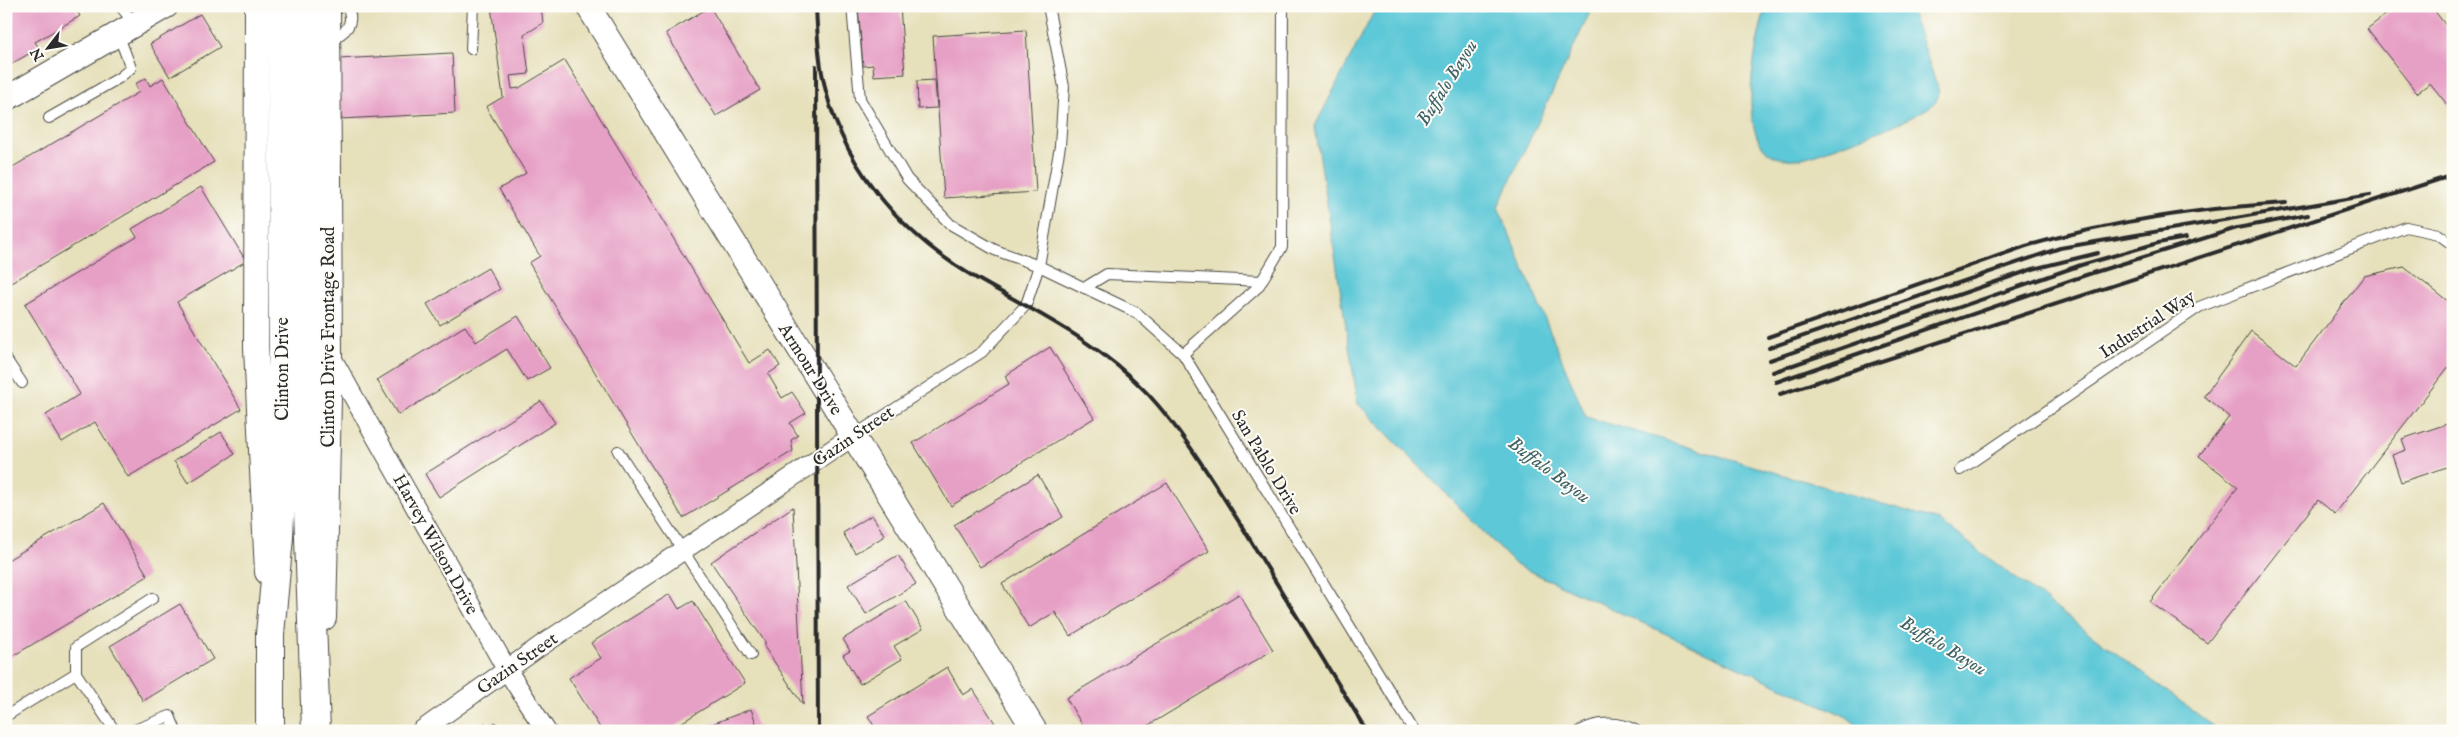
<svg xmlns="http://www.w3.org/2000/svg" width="2459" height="737" font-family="'IM FELL English',serif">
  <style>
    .water { fill: #5dc8d7; stroke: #447a81 }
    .building { fill: #e69fc5 }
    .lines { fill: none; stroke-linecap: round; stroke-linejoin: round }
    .service-casing { stroke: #474641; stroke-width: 12 }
    .minor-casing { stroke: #474641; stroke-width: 21 }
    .tertiary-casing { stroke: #474641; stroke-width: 26 }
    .secondary-casing { stroke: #474641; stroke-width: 30 }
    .service { stroke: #fff; stroke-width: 10 }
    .minor { stroke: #fff; stroke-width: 19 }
    .tertiary { stroke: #fff; stroke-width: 24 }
    .secondary { stroke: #fff; stroke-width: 28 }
    .rail { stroke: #2b2b2b; stroke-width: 4 }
    .labels { text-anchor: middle; stroke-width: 4; stroke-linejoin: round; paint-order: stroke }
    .street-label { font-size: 18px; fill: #2b2b2b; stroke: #fdfcf7 }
    .water-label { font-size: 19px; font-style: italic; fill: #3c6267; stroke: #fdfcf7 }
  </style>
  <rect width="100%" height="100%" fill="#fdfcf7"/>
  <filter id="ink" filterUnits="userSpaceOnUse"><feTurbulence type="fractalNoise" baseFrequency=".02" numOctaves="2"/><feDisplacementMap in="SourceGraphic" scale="10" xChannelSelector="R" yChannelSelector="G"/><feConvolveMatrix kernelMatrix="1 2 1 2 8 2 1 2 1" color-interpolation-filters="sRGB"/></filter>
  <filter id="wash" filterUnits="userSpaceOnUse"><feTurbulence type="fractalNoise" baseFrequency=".0096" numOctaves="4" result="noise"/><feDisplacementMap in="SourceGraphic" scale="20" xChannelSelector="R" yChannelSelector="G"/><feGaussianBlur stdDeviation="1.12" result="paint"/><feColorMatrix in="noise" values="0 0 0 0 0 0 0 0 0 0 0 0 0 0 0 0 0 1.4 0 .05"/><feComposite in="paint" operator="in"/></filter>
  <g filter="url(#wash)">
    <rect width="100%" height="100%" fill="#e6e0bb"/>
    <g class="water">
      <path d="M1377 6H1593L1498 207 1586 417 1938 520 2220 731H1864L1847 717 1516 565 1358 404 1315 126Z"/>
      <path d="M1766 6H1909L1938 88C1939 94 1939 97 1935 102 1921 119 1838 146 1813 155 1724 185 1753 51 1766 6Z"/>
    </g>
    <g id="blocks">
      <g class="building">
        <path d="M6 6H74L80 16 35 42 39 48 6 67Z"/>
        <path d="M491 6H541L543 23 524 35 529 74 510 76 512 89 519 88 565 60 749 363 770 350 780 366 768 374 782 398 792 392 806 413 790 423 798 436 791 440 793 451 683 518 529 263 540 256 499 189 526 173 486 107 503 97Z"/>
        <path d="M858 6H900L905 74 874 76 873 65 863 66Z"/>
        <path d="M2397 6H2431L2453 35V112L2430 83 2417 93 2367 29Z"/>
        <path d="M710 7 760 90 716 116 666 33Z"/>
        <path d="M200 14 220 47 170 77 150 44Z"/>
        <path d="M1026 30 1036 192 944 198 933 36Z"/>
        <path d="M452 53 455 113 341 119 338 59Z"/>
        <path d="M146 78 150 86 163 78 214 162 6 286V171L139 92 135 84Z"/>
        <path d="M935 80 937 108 918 109 917 81Z"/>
        <path d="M201 187 246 261 177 302 241 409 128 477 95 422 62 442 46 415 80 394 25 304 137 237 132 229Z"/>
        <path d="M2404 267 2453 305V361L2335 514 2318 500 2207 643 2150 602 2238 487 2199 456 2229 417 2204 396 2251 331 2296 366 2364 276Z"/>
        <path d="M488 268 500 289 440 325 427 304Z"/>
        <path d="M518 316 550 368 527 381 507 349 398 415 377 380 465 326 476 342Z"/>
        <path d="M1050 347 1094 418 951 506 913 443 1009 384 1005 376Z"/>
        <path d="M541 401 555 423 439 497 425 474Z"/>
        <path d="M2453 422V465L2401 482 2392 455 2406 450 2402 439Z"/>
        <path d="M221 432 235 454 188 483 174 461Z"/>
        <path d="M1038 475 1063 517 980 567 954 525Z"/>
        <path d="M1167 483 1209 551 1070 636 1055 612 1029 628 1002 584Z"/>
        <path d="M104 503 148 576 6 660V561Z"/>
        <path d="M793 507 803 705 765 648V642L711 562Z"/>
        <path d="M872 515 885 536 855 553 843 533Z"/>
        <path d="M898 555 916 584 866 614 848 585Z"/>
        <path d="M670 594 679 609 693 601 745 683 668 731H602L569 678 601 658 591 643Z"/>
        <path d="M1239 594 1273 650 1139 731H1086L1066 698Z"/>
        <path d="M906 601 923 629 894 646 902 659 860 684 843 655 850 651 843 639Z"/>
        <path d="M180 604 213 659 143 701 110 646Z"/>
        <path d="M947 667 963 695 973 689 1000 731H877L868 716Z"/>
        <path d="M751 709 759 731H694Z"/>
        <path d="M485 723 490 731H472Z"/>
      </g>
    </g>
  </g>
  <g filter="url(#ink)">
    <use href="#blocks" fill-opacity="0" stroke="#474641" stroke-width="1"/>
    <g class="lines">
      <g class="service-casing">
        <g id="service">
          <path d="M120 6 135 24"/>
          <path d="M852 6 860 99 907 179 950 224 995 250 1039 266 1137 313 1183 354 1414 731"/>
          <path d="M329 40C345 34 356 24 347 6"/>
          <path d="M471 49 473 6"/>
          <path d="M49 118 119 78 131 68 118 34"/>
          <path d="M1084 288 1107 274 1262 281"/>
          <path d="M1183 354 1258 287 1282 247 1283 6"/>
          <path d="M6 359 22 383"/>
          <path d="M853 436 982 352 1026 305 1039 266 1060 146 1064 87 1048 6"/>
          <path d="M618 451 751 655"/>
          <path d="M1960 470 2199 307 2406 227 2438 234 2453 245"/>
          <path d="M76 673 115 731"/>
          <path d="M6 716 76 673V647L153 598"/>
          <path d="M132 731 170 716 176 731"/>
          <path d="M1580 731C1598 721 1619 721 1637 731"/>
        </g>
      </g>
      <g class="minor-casing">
        <g id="minor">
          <path d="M330 355 507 670 546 731"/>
          <path d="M421 731 539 647 853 436"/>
        </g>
      </g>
      <g class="tertiary-casing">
        <g id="tertiary">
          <path d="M257 6 256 348 267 572"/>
          <path d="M588 6 1035 731"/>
          <path d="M6 99 166 6"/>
          <path d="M324 618 330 355 328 6"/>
        </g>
      </g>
      <g class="secondary-casing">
        <g id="secondary">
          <path d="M304 6 307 483 316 731"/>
          <path d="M270 731V634L279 537 283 452 282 6"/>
        </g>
      </g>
      <use href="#service" class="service"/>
      <use href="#minor" class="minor"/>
      <use href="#tertiary" class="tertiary"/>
      <use href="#secondary" class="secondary"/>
      <g class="rail">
        <path d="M816 7C817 29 818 52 822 73 838 162 900 234 976 278 1037 313 1099 342 1148 394 1184 433 1212 480 1241 525 1283 593 1325 662 1367 731"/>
        <path d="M816 66 818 731"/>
        <path d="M1768 337 2026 246C2110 222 2198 208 2286 203"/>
        <path d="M1769 348 2060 248 2370 195"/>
        <path d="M1770 360 2033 269 2098 253"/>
        <path d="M1773 372 2081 265 2158 243 2186 238"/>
        <path d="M1776 382 2089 274 2237 228 2308 215"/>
        <path d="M1780 394 2453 175"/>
        <path d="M495 724 499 731"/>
      </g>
    </g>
  </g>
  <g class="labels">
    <g class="street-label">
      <text transform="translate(2147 324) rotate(-33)" y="6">Industrial Way</text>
      <text transform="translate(328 337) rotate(-90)" y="6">Clinton Drive Frontage Road</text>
      <text transform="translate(282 369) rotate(-90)" y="6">Clinton Drive</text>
      <text transform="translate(811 369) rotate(58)" y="6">Armour Drive</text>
      <text transform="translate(853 436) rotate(-34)" y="6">Gazin Street</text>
      <text transform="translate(1267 462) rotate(59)" y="6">San Pablo Drive</text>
      <text transform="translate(436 544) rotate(61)" y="6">Harvey Wilson Drive</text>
      <text transform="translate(517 663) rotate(-35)" y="6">Gazin Street</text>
    </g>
    <g class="water-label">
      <text transform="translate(1446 82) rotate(-58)" y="7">Buffalo Bayou</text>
      <text transform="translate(1550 469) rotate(37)" y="7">Buffalo Bayou</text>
      <text transform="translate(1944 645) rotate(31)" y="7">Buffalo Bayou</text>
    </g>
  </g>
  <rect width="2459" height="737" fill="none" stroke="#fdfcf7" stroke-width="25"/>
  <g transform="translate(48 48) rotate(239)" stroke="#fdfcf7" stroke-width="4" paint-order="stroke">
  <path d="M0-4L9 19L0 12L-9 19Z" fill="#2b2b2b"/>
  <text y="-8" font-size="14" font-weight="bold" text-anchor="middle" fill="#2b2b2b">N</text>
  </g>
</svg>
